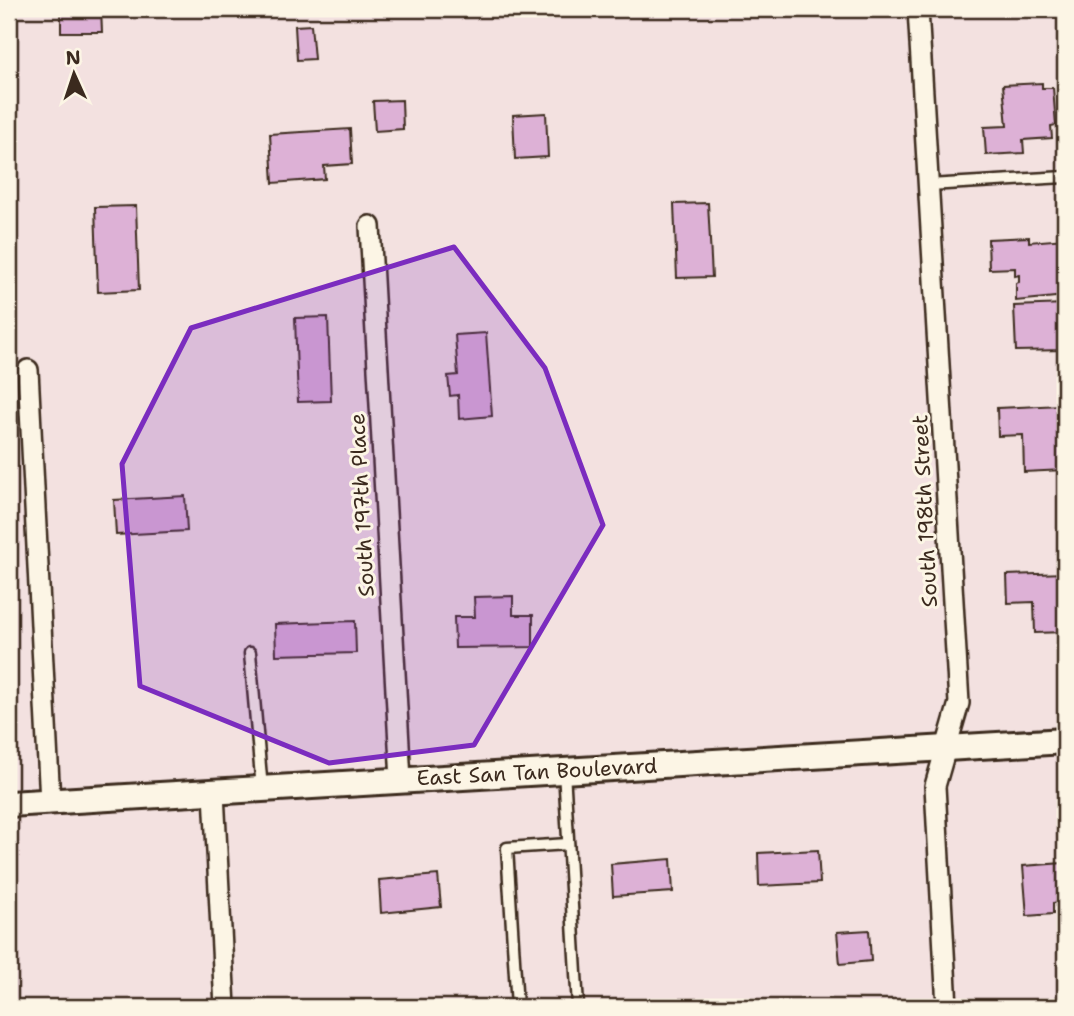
<svg xmlns="http://www.w3.org/2000/svg" width="1074" height="1016" font-family="'Shantell Sans',sans-serif">
  <style>
    .building { fill: #ddb1d6; stroke: #3b2a1e; stroke-width: 2 }
    .lines { fill: none; stroke-linecap: round; stroke-linejoin: round }
    .service-casing { stroke: #3b2a1e; stroke-width: 15 }
    .minor-casing { stroke: #3b2a1e; stroke-width: 24 }
    .tertiary-casing { stroke: #3b2a1e; stroke-width: 30 }
    .service { stroke: #fcf5e5; stroke-width: 10 }
    .minor { stroke: #fcf5e5; stroke-width: 19 }
    .tertiary { stroke: #fcf5e5; stroke-width: 24 }
    .marked { fill: #7b2cbf; fill-opacity: 0.2; stroke: #7b2cbf; stroke-width: 5; stroke-linejoin: round }
    .labels { text-anchor: middle; stroke-width: 6; stroke-linejoin: round; paint-order: stroke }
    .street-label { font-size: 21px; fill: #3b2a1e; stroke: #fcf5e5 }
  </style>
  <rect width="100%" height="100%" fill="#f3e1e0"/>
  <filter id="ink" filterUnits="userSpaceOnUse"><feTurbulence type="fractalNoise" baseFrequency=".0143" numOctaves="2"/><feDisplacementMap in="SourceGraphic" scale="14" xChannelSelector="R" yChannelSelector="G"/><feConvolveMatrix kernelMatrix="1 2 1 2 8 2 1 2 1" color-interpolation-filters="sRGB"/></filter>
  <g filter="url(#ink)">
    <g class="building">
      <path d="M61 9H101L102 32H61Z"/>
      <path d="M311 25 314 59 297 60 295 26Z"/>
      <path d="M1042 83V88H1053L1056 125 1051 126 1052 138 1023 140 1024 153 986 155 984 127 1007 126 1003 85Z"/>
      <path d="M402 100 403 129 375 131 373 101Z"/>
      <path d="M546 113 548 157 515 159 513 115Z"/>
      <path d="M350 129 352 164 324 166 325 179 273 183 270 134Z"/>
      <path d="M708 203 712 277 677 278 674 204Z"/>
      <path d="M136 206 139 290 98 292 95 207Z"/>
      <path d="M1029 237V242L1065 239V296L1016 301V283L1019 282V275L1015 276V268L989 269 988 239Z"/>
      <path d="M1065 304V350L1016 351 1014 306Z"/>
      <path d="M328 317 331 401 298 402 295 318Z"/>
      <path d="M486 333 492 416 459 419 458 395 450 396 448 376 458 375 455 335Z"/>
      <path d="M1061 405 1064 470 1024 472 1023 435 998 436 997 408Z"/>
      <path d="M185 496 187 531 116 535 114 500Z"/>
      <path d="M1065 573V632L1035 633 1034 602 1008 603 1007 575Z"/>
      <path d="M513 596V615H533V647L455 648 454 617H475L474 597Z"/>
      <path d="M355 621 356 653 276 655 275 624Z"/>
      <path d="M1065 846V902L1053 903V914L1027 916 1023 866 1063 863 1062 847Z"/>
      <path d="M818 850 820 883 759 886 758 853Z"/>
      <path d="M671 859 673 892 613 896 611 864Z"/>
      <path d="M438 875 441 907 381 913 379 880Z"/>
      <path d="M869 930 871 961 840 964 837 932Z"/>
    </g>
    <g class="lines">
      <g class="service-casing">
        <g id="service">
          <path d="M929 185 1065 177"/>
          <path d="M250 653 262 789"/>
          <path d="M564 771 578 1007"/>
          <path d="M517 1007 507 848 568 844"/>
        </g>
      </g>
      <g class="minor-casing">
        <g id="minor">
          <path d="M918 9 959 703 935 786 947 1007"/>
          <path d="M370 226 401 780"/>
          <path d="M28 370 50 802"/>
          <path d="M214 793 225 1007"/>
        </g>
      </g>
      <g class="tertiary-casing">
        <path id="tertiary" d="M9 804 1065 741"/>
      </g>
      <use href="#service" class="service"/>
      <use href="#minor" class="minor"/>
      <use href="#tertiary" class="tertiary"/>
    </g>
  </g>
  <path class="marked" d="M454 247 545 368 603 525 474 745 329 763 140 686 122 464 191 328Z"/>
  <g class="labels">
    <g class="street-label">
      <text transform="translate(362 505) rotate(-93)" y="7">South 197th Place</text>
      <text transform="translate(925 511) rotate(-93)" y="7">South 198th Street</text>
      <text transform="translate(537 772) rotate(-3)" y="7">East San Tan Boulevard</text>
    </g>
  </g>
  <rect width="1074" height="1016" fill="none" stroke="#fcf5e5" stroke-width="35"/>
  <rect x="18" y="18" width="1039" height="981" fill="none" stroke="#3b2a1e" stroke-width="2.5" filter="url(#ink)"/>
  <g transform="translate(74 74) rotate(357)" stroke="#fcf5e5" stroke-width="5" paint-order="stroke">
  <path d="M0-5L12 26L0 18L-12 26Z" fill="#3b2a1e"/>
  <text y="-10" font-size="19" font-weight="bold" text-anchor="middle" fill="#3b2a1e">N</text>
  </g>
</svg>
